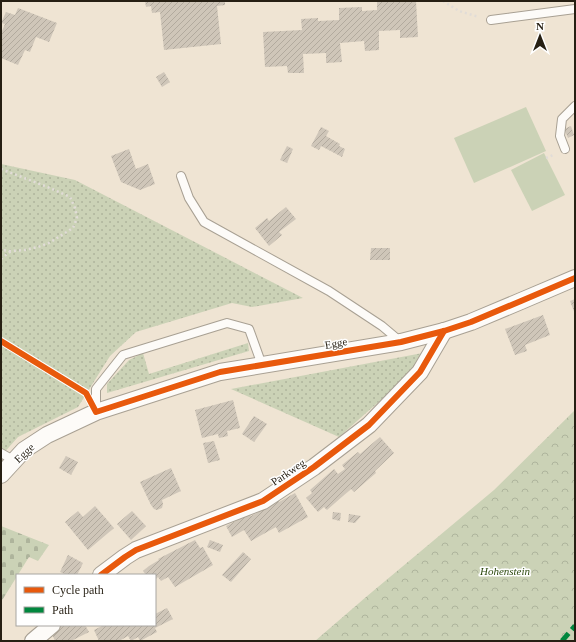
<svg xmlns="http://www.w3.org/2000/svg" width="576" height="642" font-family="Georgia,serif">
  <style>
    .grass { fill: url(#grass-dots) }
    .forest { fill: url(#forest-crowns) }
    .cemetery { fill: url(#cemetery-stones) }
    .pitch { fill: #cbd2b6 }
    .building { fill: url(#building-hatch) }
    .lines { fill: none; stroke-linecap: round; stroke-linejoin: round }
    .service-casing { stroke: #a8a093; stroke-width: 10 }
    .minor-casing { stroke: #a8a093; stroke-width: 18 }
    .path { stroke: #e1dcd7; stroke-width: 2.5; stroke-dasharray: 2 3; stroke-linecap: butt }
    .service { stroke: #fdfbf8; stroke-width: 8 }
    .minor { stroke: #fdfbf8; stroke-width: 16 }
    .quiet { stroke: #00873e; stroke-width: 5; stroke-dasharray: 10 5; stroke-linecap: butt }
    .cycleway-casing { stroke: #fff; stroke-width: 8 }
    .cycleway { stroke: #e8590c; stroke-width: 6 }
    .labels { text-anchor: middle; stroke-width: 3; stroke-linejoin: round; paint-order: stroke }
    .street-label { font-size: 11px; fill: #261f13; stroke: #fff }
    .park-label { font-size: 11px; font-style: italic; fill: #2d4a0e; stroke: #fff }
  </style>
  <defs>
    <pattern id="grass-dots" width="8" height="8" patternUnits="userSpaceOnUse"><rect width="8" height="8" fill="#cbd2b6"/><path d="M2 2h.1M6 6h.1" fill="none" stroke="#aeb49c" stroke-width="1.8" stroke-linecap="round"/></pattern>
    <pattern id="forest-crowns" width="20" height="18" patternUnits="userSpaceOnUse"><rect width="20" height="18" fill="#cbd2b6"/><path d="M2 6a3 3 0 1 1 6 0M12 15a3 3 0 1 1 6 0" fill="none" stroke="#aeb49c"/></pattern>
    <pattern id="cemetery-stones" width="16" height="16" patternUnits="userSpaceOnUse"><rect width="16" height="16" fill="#cbd2b6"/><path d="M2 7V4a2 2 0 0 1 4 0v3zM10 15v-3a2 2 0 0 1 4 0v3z" fill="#aeb49c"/></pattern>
    <pattern id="building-hatch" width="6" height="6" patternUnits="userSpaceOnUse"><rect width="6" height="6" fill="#cfc6b9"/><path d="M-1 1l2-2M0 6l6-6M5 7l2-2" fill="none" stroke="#b2aa9e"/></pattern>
  </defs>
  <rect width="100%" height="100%" fill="#efe4d3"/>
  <g class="grass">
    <path d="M1 164 75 180 303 298 252 307 232 303 136 332 110 356 78 407 18 437 1 456Z"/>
    <path d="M248 343 249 351 107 393V384L129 360 143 353 149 374Z"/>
    <path d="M428 352 383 398 339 437 231 389Z"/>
  </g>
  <path class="forest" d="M575 410V641H315L366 597 494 490Z"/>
  <path class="cemetery" d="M1 526 49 545 38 561 29 557 1 602Z"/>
  <g class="pitch">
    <path d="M526 107 546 151 474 183 454 138Z"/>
    <path d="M544 153 565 195 532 211 511 170Z"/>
  </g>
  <g class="building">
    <path d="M145 1H225V5L217 6 221 44 164 50 160 12 152 13 151 6 146 7Z"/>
    <path d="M377 1H416L418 37 400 38V30L379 31V50L365 51 364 41 340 43 342 62 326 63V53L303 54 304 73H288L287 66 265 67 263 32 302 30 301 19 318 18V21L339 20V8L362 7V11L377 10Z"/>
    <path d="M18 8 57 23 49 42 36 37 30 52 25 50 18 65 1 58V30L2 31 5 24 1 23 6 12 15 15Z"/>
    <path d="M164 72 170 82 162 87 156 77Z"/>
    <path d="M571 126 574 135 568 138 564 129Z"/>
    <path d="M321 127 329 131 326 136 340 144 339 146 345 149 342 157 321 146 319 150 311 146Z"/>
    <path d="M287 146 293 149 287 163 280 160Z"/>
    <path d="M129 149 136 169 148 164 155 184 140 190 121 182 111 156Z"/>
    <path d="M286 207 296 219 279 232 282 235 269 246 255 228 267 218 269 221Z"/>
    <path d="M371 248H390V260H370Z"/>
    <path d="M575 299V314L570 301Z"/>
    <path d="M543 315 550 335 525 345 527 351 515 355 505 329Z"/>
    <path d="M233 400 240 428 227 431 228 436 219 438 218 434 202 438 195 410Z"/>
    <path d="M254 416 267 424 254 442 242 434Z"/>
    <path d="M380 437 394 453 375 471 376 473 354 492 351 489 327 510 324 507 318 512 306 498 312 493 310 490 334 469 338 474 345 469 342 465 358 452 360 454Z"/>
    <path d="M214 441 220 460 208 463 203 443Z"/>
    <path d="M66 456 78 462 71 475 59 468Z"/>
    <path d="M171 468 181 491 162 500 163 504 162 508 157 510 154 509 151 505 140 482Z"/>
    <path d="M295 493 308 517 279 533 276 527 251 541 244 530 232 537 226 526 249 514 251 516 266 508 277 498 279 502Z"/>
    <path d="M95 506 114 528 88 550 65 522 78 511 83 517Z"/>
    <path d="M132 511 146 526 131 540 117 524Z"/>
    <path d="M333 512 341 513 340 521 332 519Z"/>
    <path d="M349 514 361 516 355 523 348 522Z"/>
    <path d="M195 540 200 548 203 547 213 565 175 587 168 577 161 581 158 577 155 580V575H146L143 571 149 566 159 560 158 559Z"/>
    <path d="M210 540 223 545 220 552 207 547Z"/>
    <path d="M243 552 251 559 231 582 222 575Z"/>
    <path d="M68 555 83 563 77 575H67L60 572Z"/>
    <path d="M167 608 173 619 155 628 157 632 140 641 138 637 131 641 128 636 119 641H99L94 630 104 625H155V614Z"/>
    <path d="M61 625H85L89 632 71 641H55L52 634Z"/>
  </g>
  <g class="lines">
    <g class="service-casing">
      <g id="service">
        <path d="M491 20 575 9"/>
        <path d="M565 149 560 136 562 119 575 106"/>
        <path d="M181 176 189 198 204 222 329 291 382 326 401 342"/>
        <path d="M96 412V389L123 355 227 323 249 329 262 365"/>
        <path d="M1 453 15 461"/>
      </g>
    </g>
    <g class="minor-casing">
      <g id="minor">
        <path d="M1 475 24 450 47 435 96 412 220 372 401 342 444 331 471 322 521 301 575 278"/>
        <path d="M101 575 125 557 136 550 263 501 314 467 369 425 420 372 444 331"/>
        <path d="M33 641 52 625"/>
      </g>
    </g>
    <g class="path">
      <path d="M443 1 459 11 479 17"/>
      <path d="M546 158 553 155"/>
      <path d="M1 169 50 188 70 197 75 208 77 218 73 228 49 243 38 247 25 250 12 251 1 250"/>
      <path d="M1 259 11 251"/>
    </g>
    <use href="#service" class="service"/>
    <use href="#minor" class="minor"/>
    <path class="quiet" d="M562 641 575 626"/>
    <g class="cycleway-casing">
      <g id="cycleway">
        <path d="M1 341 86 393 96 412 220 372 401 342 444 331 471 322 521 301 575 278"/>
        <path d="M101 575 125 557 136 550 263 501 314 467 369 425 420 372 444 331"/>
      </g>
    </g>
    <use href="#cycleway" class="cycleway"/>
  </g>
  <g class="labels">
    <g class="street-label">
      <text transform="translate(336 343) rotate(-10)" y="4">Egge</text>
      <text transform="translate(24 453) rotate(-43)" y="4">Egge</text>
      <text transform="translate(288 472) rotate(-34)" y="4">Parkweg</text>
    </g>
    <g class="park-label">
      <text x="505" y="575">Hohenstein</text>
    </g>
  </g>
  <rect width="576" height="642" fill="none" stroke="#261f13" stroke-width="4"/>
  <rect x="16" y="574" width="140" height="52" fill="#ffffff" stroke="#a8a5a1"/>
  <rect x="24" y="587" width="20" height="6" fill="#e8590c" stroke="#a8a5a1"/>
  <text x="52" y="594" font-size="12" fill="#261f13">Cycle path</text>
  <rect x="24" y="607" width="20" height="6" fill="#00873e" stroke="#a8a5a1"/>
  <text x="52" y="614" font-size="12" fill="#261f13">Path</text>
  <g transform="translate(540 36)" stroke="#ffffff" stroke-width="3" paint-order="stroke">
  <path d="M0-3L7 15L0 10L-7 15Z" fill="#261f13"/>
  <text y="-6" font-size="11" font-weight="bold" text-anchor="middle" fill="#261f13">N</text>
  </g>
</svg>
